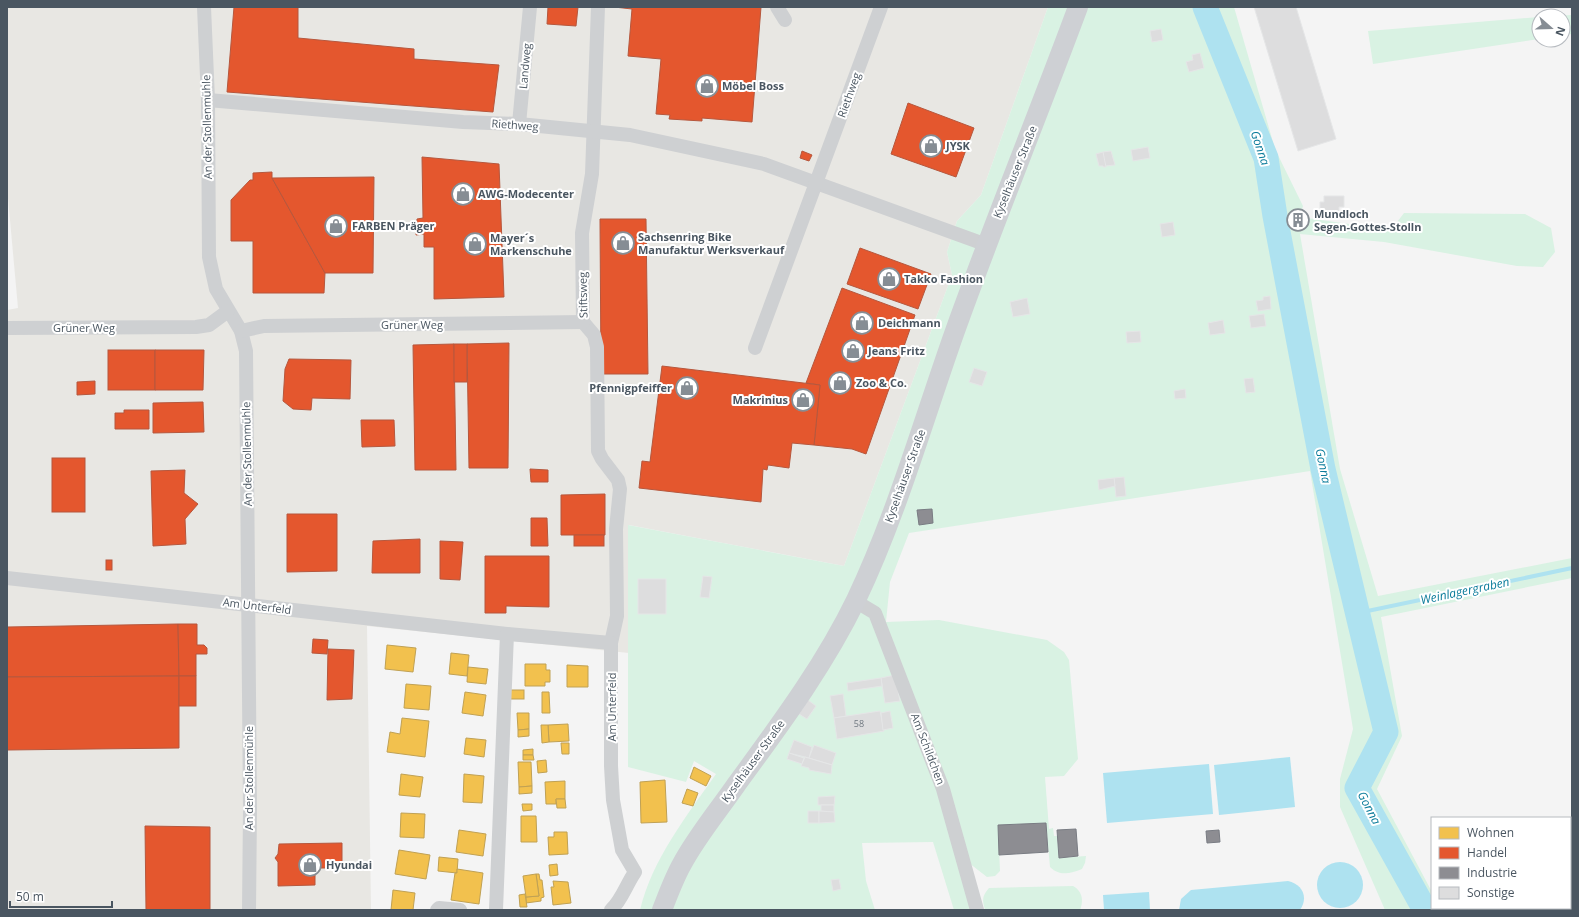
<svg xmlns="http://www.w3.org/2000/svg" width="1579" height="917" font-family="'Open Sans',sans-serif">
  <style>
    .commercial { fill: #e8e7e3 }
    .green { fill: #d9f2e3 }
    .water { fill: #aee2f0 }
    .homes { fill: #f2c14e; stroke: #c0a154 }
    .shops { fill: #e4572e; stroke: #b6573d }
    .industry { fill: #8d8d92; stroke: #797c83 }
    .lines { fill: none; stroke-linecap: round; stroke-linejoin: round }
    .stream { stroke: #aee2f0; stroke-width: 4 }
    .river { stroke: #aee2f0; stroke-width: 25 }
    .building { fill: #ddddde; stroke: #e5e6e7 }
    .street { stroke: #ced0d2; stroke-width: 14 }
    .secondary { stroke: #ced0d4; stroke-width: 20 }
    .labels { text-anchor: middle; stroke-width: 4; stroke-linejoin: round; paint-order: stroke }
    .number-label { font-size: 9px; fill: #707881 }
    .street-label { font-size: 11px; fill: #4a5661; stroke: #fff }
    .poi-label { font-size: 11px; font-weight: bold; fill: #4a5661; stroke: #fff; text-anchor: start }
    .water-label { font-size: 12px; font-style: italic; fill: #0c7c9b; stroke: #fff }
  </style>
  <rect width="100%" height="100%" fill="#f4f4f4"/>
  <path class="commercial" d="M7 7H1048L981 195 957 221 947 252 952 275 844 566 629 525V653L367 626 371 910H7V310L18 308 7 187Z"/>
  <g class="green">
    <path d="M1048 7H1234L1275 149 1303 206 1300 217 1391 230 1404 213 1525 214 1551 228 1555 252 1543 267 1517 266 1384 242 1300 234 1340 469 1378 596 1572 558V578L1381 617 1402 736 1377 789 1432 892V908H1441L1442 910H1385L1340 807V779L1353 729 1310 471 909 533 890 582 886 622 939 620 1047 640 1064 652 1069 660 1078 759 1064 776 1045 777 1049 829 1053 828 1054 836H1057L1059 858 1086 856 1085 863 1082 869C1070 874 1059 876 1050 867L1046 823 998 825 1000 871 995 876 987 877 969 863 983 910H954L933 842 862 843 866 881 875 910H640C653 858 686 817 716 774L694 761 686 782 628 767V525L844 566 952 275 947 252 957 221 981 195Z"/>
    <path d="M1572 15V34L1563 35V16H1553Z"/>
    <path d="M1539 17V39L1373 64 1368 31Z"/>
    <path d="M1073 886C1082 891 1084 900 1080 910H985C982 900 982 896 989 888Z"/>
  </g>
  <g class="water">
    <path d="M1290 757 1295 807 1219 815 1214 765Z"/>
    <path d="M1209 764 1213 814 1107 823 1103 773Z"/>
    <circle cx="1340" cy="885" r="23"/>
    <path d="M1288 881C1302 884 1309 897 1300 910H1179L1181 899 1191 890Z"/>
    <path d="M1149 892 1150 910H1104L1103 895Z"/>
  </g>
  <g class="homes">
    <path d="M387 645 416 648 413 672 385 669Z"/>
    <path d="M451 653 469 655 467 676 449 674Z"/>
    <path d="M525 664H546V670H550V682H545V686H525Z"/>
    <path d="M567 665 588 666V687H567Z"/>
    <path d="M468 667 488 669 486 684 467 682Z"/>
    <path d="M406 684 431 686 429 710 404 708Z"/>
    <rect x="510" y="690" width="14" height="9"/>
    <path d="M465 692 486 695 483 716 462 713Z"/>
    <path d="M542 692H549L550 713H542Z"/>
    <path d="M517 713H529V729L518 730Z"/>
    <path d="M402 718 429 721 425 757 387 752 390 732 400 734Z"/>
    <path d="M568 724 569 741 549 742 548 725Z"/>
    <path d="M541 725H548L549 742 542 743Z"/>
    <path d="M529 729V736L518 737V730Z"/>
    <path d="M466 738 486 740 484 757 464 754Z"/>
    <path d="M561 743H569V754H562Z"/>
    <path d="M533 749V755H523V750Z"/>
    <path d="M523 755H533L534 760H523Z"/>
    <path d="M546 760 547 772 538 773 537 761Z"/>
    <path d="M518 762H531L532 786 519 787Z"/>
    <path d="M694 767 711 776 706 786 690 778Z"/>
    <path d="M401 774 423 777 420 797 399 795Z"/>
    <path d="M464 774 484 776 482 803 463 802Z"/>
    <path d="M665 780 667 822 641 823 640 782Z"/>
    <path d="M565 781V799H556V804H546L545 782Z"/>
    <path d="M532 786V793L519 794V787Z"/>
    <path d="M687 789 698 793 693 806 682 803Z"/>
    <path d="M556 799H565L566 808H557Z"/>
    <path d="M522 804H532V810L523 811Z"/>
    <path d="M401 813 425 814 424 838 400 837Z"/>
    <path d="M521 816H536L537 842H521Z"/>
    <path d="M459 830 486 834 483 856 456 852Z"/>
    <path d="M554 832H567L568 854 549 855 548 837H554Z"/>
    <path d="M399 850 430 855 426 879 395 874Z"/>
    <path d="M439 857 458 859 457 873 438 871Z"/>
    <path d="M557 864 558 875 550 876 549 865Z"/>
    <path d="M457 869 483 873 479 904 451 900 455 873H457Z"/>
    <path d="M536 874H539L540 880H542L544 897 541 898V901L526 903V897L539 896Z"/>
    <path d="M536 874 539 896 526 897 523 876Z"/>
    <path d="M553 881 568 882 571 903 553 905 551 887H554Z"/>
    <path d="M393 890 415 893 413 910H391Z"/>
    <path d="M525 894 527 907H520L519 895Z"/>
  </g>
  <g class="shops">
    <path d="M234 7H298V38L414 49V59L499 65 493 112 227 92Z"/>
    <path d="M548 7H578L576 26 547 24Z"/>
    <path d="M614 7H761L752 122 702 118V121L669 119 670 115 656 114 661 59 628 56 632 9Z"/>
    <path d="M908 103 974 128 956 177 891 154Z"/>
    <path d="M802 151 812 155 809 161 800 158Z"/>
    <path d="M422 157 499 164 504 297 434 299V247H424V234L416 235 417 219 423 218Z"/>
    <path d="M272 172V178L325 273 324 293H253V241H231V200L250 180H253V173Z"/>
    <path d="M374 177 373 273H325L272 178Z"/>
    <path d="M600 219H646L648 374H601Z"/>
    <path d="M860 248 931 274 918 309 847 284Z"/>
    <path d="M842 288 915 315 866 454 852 449 814 445 820 385 806 383Z"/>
    <path d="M509 343 508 468H469L467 344Z"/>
    <path d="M454 344 456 470H415L413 345Z"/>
    <rect x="454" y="344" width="13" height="38"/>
    <rect x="108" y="350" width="47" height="40"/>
    <path d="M155 350H204L203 390H155Z"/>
    <path d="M289 359 351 360 350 399 312 398 311 410 293 409 283 401 285 369Z"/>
    <path d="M662 366 820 385 814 445 792 443 789 468 768 465 767 470 763 469 761 502 639 488 642 461 650 462Z"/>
    <path d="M95 381V394L77 395V382Z"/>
    <path d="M203 402 204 432 153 433V403Z"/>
    <path d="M124 410H149V429H115V413H124Z"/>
    <path d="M361 420H394L395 446 362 447Z"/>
    <rect x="52" y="458" width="33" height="54"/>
    <path d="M530 469 548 470V482H531Z"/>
    <path d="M185 470 184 493 198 504 185 519 186 544 153 546 151 471Z"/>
    <path d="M605 494V535H561V495Z"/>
    <path d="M287 514H337V571L287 572Z"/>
    <path d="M531 518H547L548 546H531Z"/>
    <rect x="574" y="535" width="30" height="11"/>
    <path d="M420 539V573H372L373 541Z"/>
    <path d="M440 541 463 542 460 580 440 579Z"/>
    <path d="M485 556H549V607L506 606V613H485Z"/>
    <rect x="106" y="560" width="6" height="10"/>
    <path d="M178 624 179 676 7 677V627Z"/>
    <path d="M178 624H197V645H204L207 648V654H196V676H179Z"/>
    <path d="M313 639 328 640 327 654 312 653Z"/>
    <path d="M328 649 354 650 352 699 327 700Z"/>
    <path d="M179 676V748L7 750V677Z"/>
    <rect x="179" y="676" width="17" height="30"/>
    <path d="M145 826 210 827V910H146Z"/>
    <path d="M342 843V868H315V885L278 886V862L275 858 278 854 279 844Z"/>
  </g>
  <g class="industry">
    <path d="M932 509 933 523 919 525 917 510Z"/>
    <path d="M1046 823 1048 852 999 855 998 825Z"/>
    <path d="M1076 829 1078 856 1059 858 1057 830Z"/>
    <path d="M1219 830 1220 842 1207 843 1206 831Z"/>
  </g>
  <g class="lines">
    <g class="stream">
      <path d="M1276 221 1296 222"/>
      <path d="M1358 613 1572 568"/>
    </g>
    <path class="river" d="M1205 7 1266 158 1275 216 1323 469 1386 732 1357 788 1425 910"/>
  </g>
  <g class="building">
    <path d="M1254 7H1296L1336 139 1298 151Z"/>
    <path d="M1161 29 1163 40 1152 42 1150 31Z"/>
    <path d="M1200 53 1204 68 1189 72 1186 62 1193 60 1192 55Z"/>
    <path d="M1148 147 1150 158 1133 161 1131 150Z"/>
    <path d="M1111 151 1115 165 1105 166 1103 152Z"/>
    <path d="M1103 152 1106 167H1103V166H1099L1096 154Z"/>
    <path d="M1324 196H1344V207H1339V211H1336L1335 214 1320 215V202H1324Z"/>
    <path d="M1173 222 1175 235 1162 237 1160 224Z"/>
    <path d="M1270 296 1271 309 1258 311 1256 301 1263 300V297Z"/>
    <path d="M1027 298 1030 314 1013 317 1010 302Z"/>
    <path d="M1264 314 1266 326 1251 328 1249 316Z"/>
    <path d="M1223 320 1225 333 1210 335 1208 323Z"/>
    <path d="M1140 331 1141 342 1127 343 1126 332Z"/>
    <path d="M974 368 987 372 982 386 969 382Z"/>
    <path d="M1253 378 1255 392 1246 393 1244 379Z"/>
    <path d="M1185 389 1186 398 1175 399 1174 391Z"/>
    <path d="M1124 477 1126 496 1116 497 1114 478Z"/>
    <path d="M1114 478 1115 486 1099 490 1098 480Z"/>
    <path d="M703 576 712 577 709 598 700 597Z"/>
    <rect x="638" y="579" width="28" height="35"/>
    <path d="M895 675 900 701 885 703 881 678Z"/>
    <path d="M881 678 882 686 848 691 847 683Z"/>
    <path d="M843 694 846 716 834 718 830 696Z"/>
    <path d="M808 700 816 706 807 719 799 714Z"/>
    <path d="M880 711 884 731 837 739 834 718Z"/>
    <path d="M890 711 893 728 883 730 881 713Z"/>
    <path d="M794 740 812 747 809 758 789 753Z"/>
    <path d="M814 745 836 753 832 765 809 758Z"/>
    <path d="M789 753 804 758 802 764 787 759Z"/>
    <path d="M805 757 832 765 831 774 809 770V768L801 766Z"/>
    <path d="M835 796 834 805H818V797Z"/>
    <path d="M821 805H834V812L821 811Z"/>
    <rect x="808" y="811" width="11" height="12"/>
    <path d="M819 811 834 812 835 822 819 823Z"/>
    <path d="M839 879 841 889 833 891 831 880Z"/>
  </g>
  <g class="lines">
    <g class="street">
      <path d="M204 7 208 100 209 257 216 289 241 331 246 351 250 809 249 910"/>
      <path d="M598 7 592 174 582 233 583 322 594 335 597 347 598 451 602 459 618 480 620 489 616 529 617 616 611 643V766L613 800 622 850 635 872C626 885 622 900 611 910"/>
      <path d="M777 7 785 20"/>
      <path d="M208 100 463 122 519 124 630 135 764 164 987 245"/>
      <path d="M519 124 530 7"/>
      <path d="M7 328 196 327 209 325 228 311"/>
      <path d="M241 331 264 326 583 322"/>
      <path d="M755 348 881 7"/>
      <path d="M7 578 507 634 611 643"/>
      <path d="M855 601 875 613 943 789 977 910"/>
      <path d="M437 910 439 908 460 910"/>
      <path d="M496 910 507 634"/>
    </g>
    <path class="secondary" d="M662 910C668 895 674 878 682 864 697 836 718 811 736 785 779 726 824 666 856 600 897 514 923 421 955 331 994 222 1038 115 1078 7"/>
  </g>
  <defs>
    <g id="shop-ring" transform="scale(1.15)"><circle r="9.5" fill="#fff" stroke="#868d94" stroke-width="1.5"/><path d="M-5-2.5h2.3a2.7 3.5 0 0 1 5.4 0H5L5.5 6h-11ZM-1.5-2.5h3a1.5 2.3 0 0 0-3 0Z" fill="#868d94"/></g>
    <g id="building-ring" transform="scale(1.15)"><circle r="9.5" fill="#fff" stroke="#868d94" stroke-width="1.5"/><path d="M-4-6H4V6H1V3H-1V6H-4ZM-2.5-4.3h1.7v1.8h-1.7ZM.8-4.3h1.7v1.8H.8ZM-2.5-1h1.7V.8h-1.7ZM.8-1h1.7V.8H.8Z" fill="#868d94"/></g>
  </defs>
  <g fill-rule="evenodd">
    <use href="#shop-ring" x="707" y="86"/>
    <use href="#shop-ring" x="931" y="146"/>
    <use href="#shop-ring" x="463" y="194"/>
    <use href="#building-ring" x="1298" y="220"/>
    <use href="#shop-ring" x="336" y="226"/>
    <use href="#shop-ring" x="623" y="243"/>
    <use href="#shop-ring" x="475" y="244"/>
    <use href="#shop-ring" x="889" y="279"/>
    <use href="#shop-ring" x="862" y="323"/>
    <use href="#shop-ring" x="853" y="351"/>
    <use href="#shop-ring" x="840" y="383"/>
    <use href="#shop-ring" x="687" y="388"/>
    <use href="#shop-ring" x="803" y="400"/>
    <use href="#shop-ring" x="310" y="865"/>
  </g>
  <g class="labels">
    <g class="number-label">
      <text x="859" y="727">58</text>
    </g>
    <g class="street-label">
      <text transform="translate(525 66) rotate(-85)" y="4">Landweg</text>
      <text transform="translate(849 95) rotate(-70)" y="4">Riethweg</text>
      <text transform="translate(515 125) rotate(4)" y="4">Riethweg</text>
      <text transform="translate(207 127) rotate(-91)" y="4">An der Stollenmühle</text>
      <text transform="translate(1015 172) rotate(-68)" y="4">Kyselhäuser Straße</text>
      <text transform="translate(583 295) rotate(-91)" y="4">Stiftsweg</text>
      <text x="412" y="329">Grüner Weg</text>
      <text x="84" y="332">Grüner Weg</text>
      <text transform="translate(247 454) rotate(-91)" y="4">An der Stollenmühle</text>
      <text transform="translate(905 476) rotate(-70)" y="4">Kyselhäuser Straße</text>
      <text transform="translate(257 606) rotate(7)" y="4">Am Unterfeld</text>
      <text transform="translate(612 707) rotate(-90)" y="4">Am Unterfeld</text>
      <text transform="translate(928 749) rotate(69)" y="4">Am Schildchen</text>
      <text transform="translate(753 761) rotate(-54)" y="4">Kyselhäuser Straße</text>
      <text transform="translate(249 778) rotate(-90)" y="4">An der Stollenmühle</text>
    </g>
    <g class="poi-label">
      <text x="722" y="90">Möbel Boss</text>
      <text x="946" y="150">JYSK</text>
      <text x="478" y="198">AWG-Modecenter</text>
      <text x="1314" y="218">Mundloch<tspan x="1314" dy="13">Segen-Gottes-Stolln</tspan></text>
      <text x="352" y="230">FARBEN Präger</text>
      <text x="638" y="241">Sachsenring Bike<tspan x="638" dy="13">Manufaktur Werksverkauf</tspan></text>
      <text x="490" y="242">Mayer´s<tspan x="490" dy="13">Markenschuhe</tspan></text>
      <text x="904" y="283">Takko Fashion</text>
      <text x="878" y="327">Deichmann</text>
      <text x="868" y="355">Jeans Fritz</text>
      <text x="856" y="387">Zoo &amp; Co.</text>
      <text x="672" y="392" text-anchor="end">Pfennigpfeiffer</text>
      <text x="788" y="404" text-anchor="end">Makrinius</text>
      <text x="326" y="869">Hyundai</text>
    </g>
    <g class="water-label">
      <text transform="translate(1260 148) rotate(71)" y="4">Gonna</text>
      <text transform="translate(1323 466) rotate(78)" y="4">Gonna</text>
      <text transform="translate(1465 591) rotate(-12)" y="4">Weinlagergraben</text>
      <text transform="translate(1369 808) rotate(62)" y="4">Gonna</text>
    </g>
  </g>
  <rect width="1579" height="917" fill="none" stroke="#4a5661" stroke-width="16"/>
  <rect x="1431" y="817" width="140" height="92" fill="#ffffff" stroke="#b7bbc0"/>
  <rect x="1439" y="827" width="20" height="12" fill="#f2c14e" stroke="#b7bbc0"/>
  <text x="1467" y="837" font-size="12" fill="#4a5661">Wohnen</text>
  <rect x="1439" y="847" width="20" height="12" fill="#e4572e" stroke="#b7bbc0"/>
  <text x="1467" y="857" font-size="12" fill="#4a5661">Handel</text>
  <rect x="1439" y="867" width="20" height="12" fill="#8d8d92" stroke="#b7bbc0"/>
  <text x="1467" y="877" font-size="12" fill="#4a5661">Industrie</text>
  <rect x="1439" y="887" width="20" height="12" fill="#ddddde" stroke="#b7bbc0"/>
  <text x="1467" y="897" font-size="12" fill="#4a5661">Sonstige</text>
  <g transform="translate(1551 28) rotate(110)"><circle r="19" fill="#ffffff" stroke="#b7bbc0"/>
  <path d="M0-3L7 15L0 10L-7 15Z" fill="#868d94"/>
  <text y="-6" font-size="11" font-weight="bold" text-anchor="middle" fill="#4a5661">N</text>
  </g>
  <path d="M10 901v6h102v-6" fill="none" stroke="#4a5661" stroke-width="2"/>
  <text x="16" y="901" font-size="12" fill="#4a5661" stroke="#ffffff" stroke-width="3" paint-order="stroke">50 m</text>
</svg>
